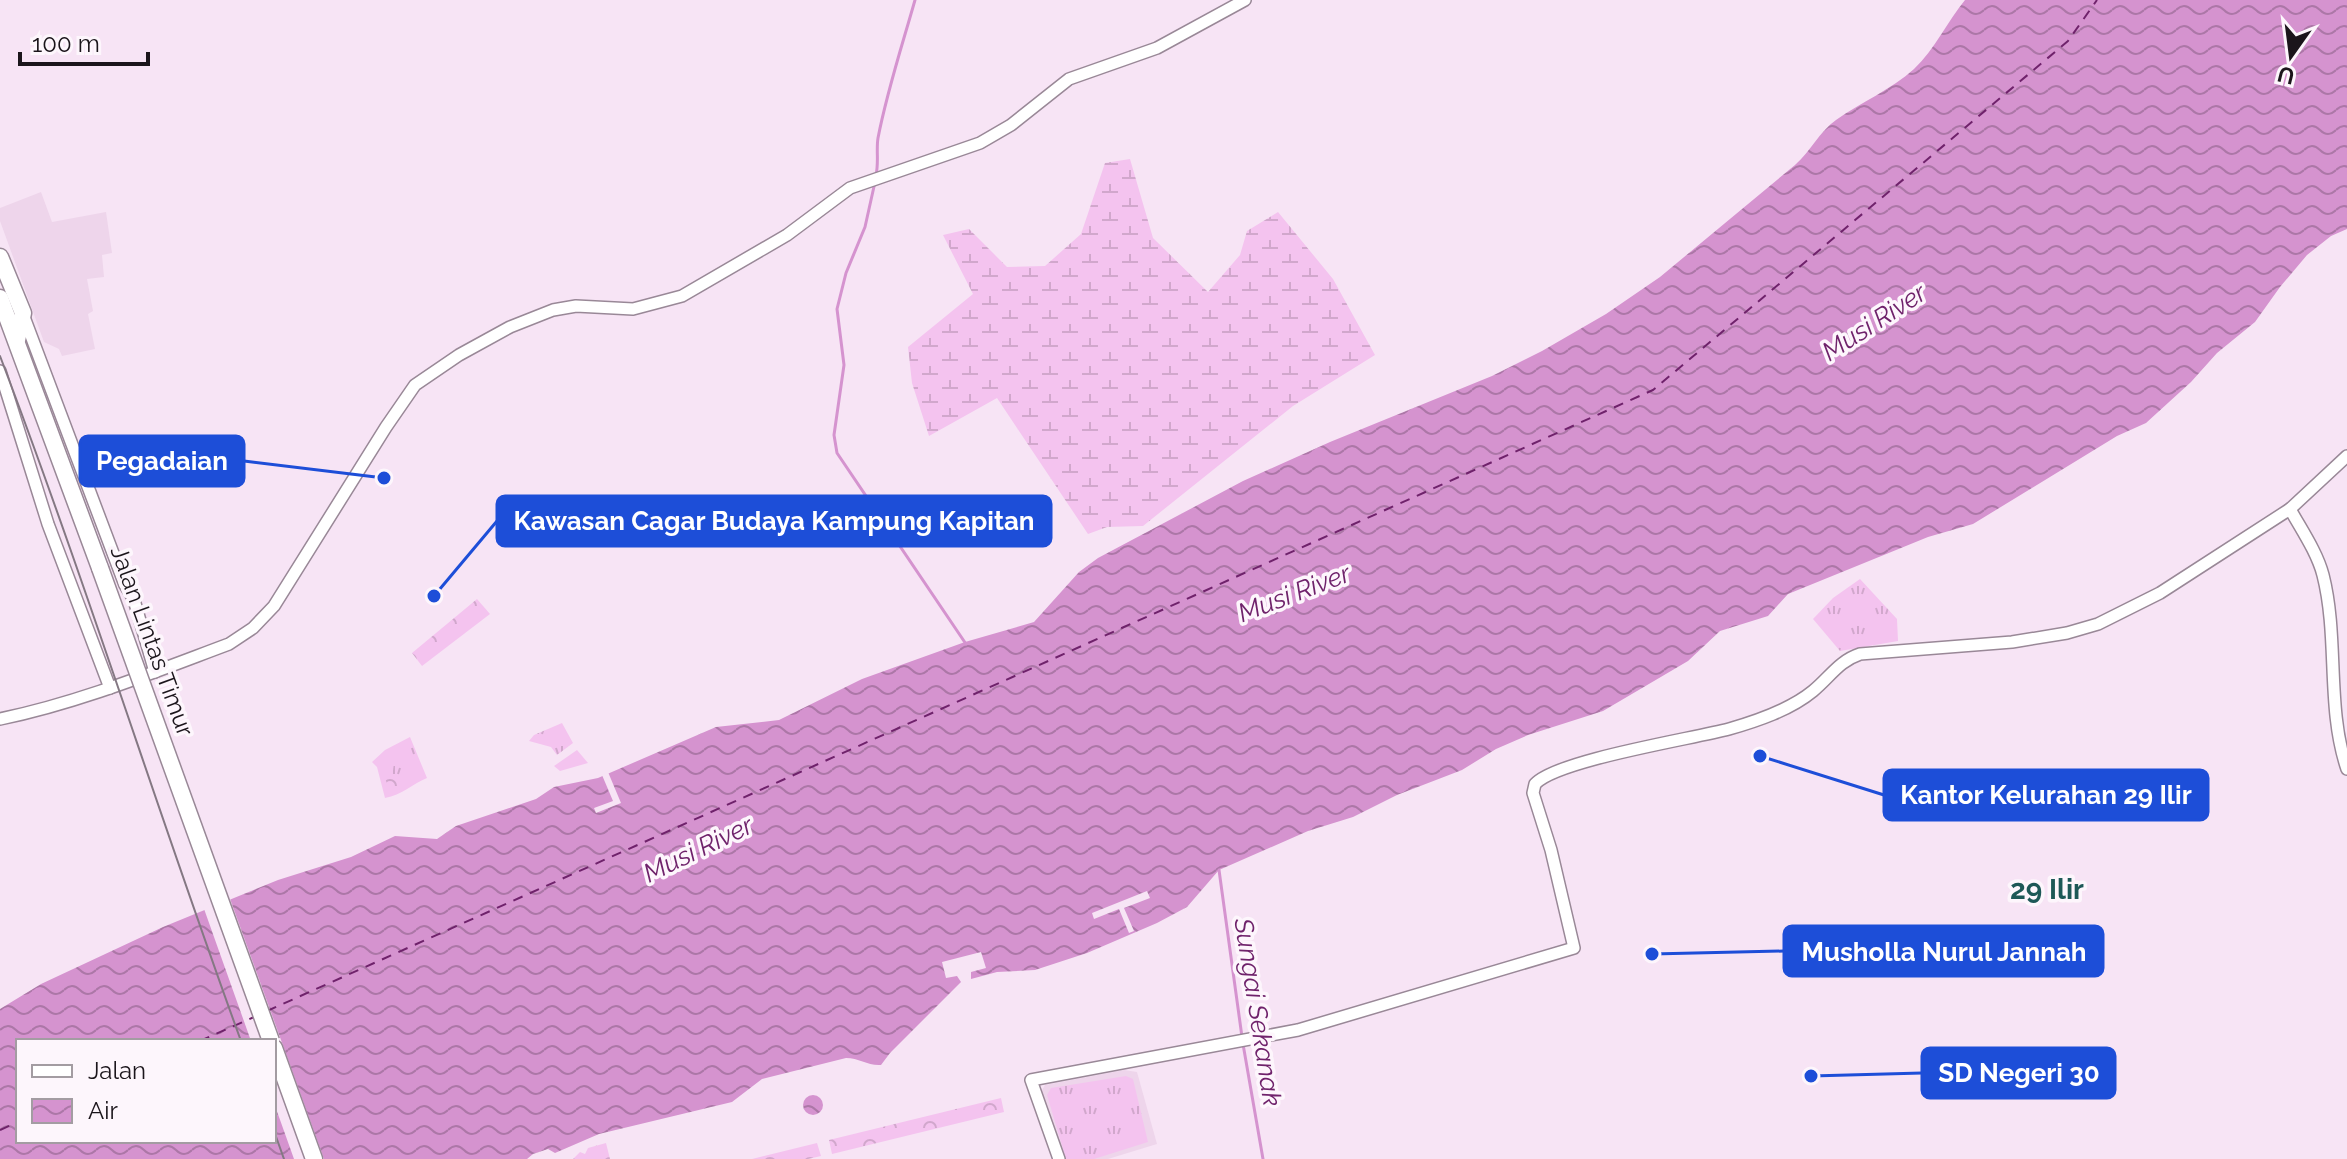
<svg xmlns="http://www.w3.org/2000/svg" width="2347" height="1159" font-family="Raleway,sans-serif">
  <style>
    .built { fill: #eed5eb }
    .grass { fill: url(#grass-tufts) }
    .forest { fill: url(#forest-crowns) }
    .wetland { fill: url(#wetland-marsh) }
    .water { fill: url(#water-waves); fill-rule: evenodd }
    .pier { fill: #f7e4f5 }
    .lines { fill: none; stroke-linecap: round; stroke-linejoin: round }
    .stream { stroke: #d593cf; stroke-width: 3 }
    .ferry { stroke: #6f226b; stroke-width: 2; stroke-dasharray: 10 8; stroke-linecap: butt }
    .tertiary-casing { stroke: #998897; stroke-width: 14 }
    .trunk-casing { stroke: #998897; stroke-width: 19 }
    .tertiary { stroke: #fff; stroke-width: 11 }
    .trunk { stroke: #fff; stroke-width: 16 }
    .tram { stroke: #847883; stroke-width: 2 }
    .trunk-bridge-casing { stroke: #998897; stroke-width: 19; stroke-linecap: butt }
    .trunk-bridge { stroke: #fff; stroke-width: 16 }
    .labels { text-anchor: middle; stroke-width: 7; stroke-linejoin: round; paint-order: stroke }
    .street-label { font-size: 24px; fill: #1b151b; stroke: #fdf6fc }
    .water-label { font-size: 26px; font-style: italic; fill: #6f226b; stroke: #fdf6fc }
    .quarter-label { font-size: 28px; font-weight: bold; fill: #1d5857; stroke: #fdf6fc }
    .leader { fill: none; stroke: #1d4ed8; stroke-width: 3 }
    .callout-dot { fill: #1d4ed8; stroke: #fdf6fc; stroke-width: 3 }
    .callout { fill: #1d4ed8; stroke: #1d4ed8; stroke-width: 3 }
    .callout-label { font-size: 26px; text-anchor: middle; font-weight: bold; fill: #fff }
  </style>
  <defs>
    <pattern id="grass-tufts" width="24" height="20" patternUnits="userSpaceOnUse" patternTransform="scale(2)"><rect width="24" height="20" fill="#f4c3ef"/><path d="M3 7l-1-3M5 7V3M7 7l1-3M15 17l-1-3M17 17v-4M19 17l1-3" fill="none" stroke="#d1a7cc"/></pattern>
    <pattern id="forest-crowns" width="20" height="18" patternUnits="userSpaceOnUse" patternTransform="scale(2)"><rect width="20" height="18" fill="#f4c3ef"/><path d="M2 6a3 3 0 1 1 6 0M12 15a3 3 0 1 1 6 0" fill="none" stroke="#d1a7cc"/></pattern>
    <pattern id="wetland-marsh" width="20" height="14" patternUnits="userSpaceOnUse" patternTransform="scale(2)"><rect width="20" height="14" fill="#f4c3ef"/><path d="M1 5h8M5 5V1M11 12h8M15 12V8" fill="none" stroke="#d1a7cc"/></pattern>
    <pattern id="water-waves" width="16" height="10" patternUnits="userSpaceOnUse" patternTransform="scale(2)"><rect width="16" height="10" fill="#d593cf"/><path d="M0 5q4-4 8 0t8 0" fill="none" stroke="#ac77a7"/></pattern>
  </defs>
  <rect width="100%" height="100%" fill="#f7e4f5"/>
  <g class="built">
    <path d="M41 192 52 222 106 212 112 253 102 255 104 277 87 279 93 311 88 314 95 349 62 356 59 349 44 342 0 221V208Z"/>
    <path d="M1124 1070 1137 1072 1157 1144 1108 1159H1062L1041 1092 1045 1085Z"/>
  </g>
  <g class="grass">
    <path d="M1860 579 1897 619 1898 641 1840 651 1813 619 1833 598Z"/>
    <path d="M562 723 573 743 557 755 551 747 529 741 534 735Z"/>
    <path d="M410 737 427 778C412 784 402 795 385 798L377 767 372 762 385 750Z"/>
    <path d="M577 750 588 763 560 771 554 766Z"/>
    <path d="M1126 1076 1133 1079 1148 1142 1094 1159H1066L1047 1095 1051 1088Z"/>
  </g>
  <g class="forest">
    <path d="M477 599 490 614 422 666 412 653Z"/>
    <path d="M390 752 394 763 392 778 400 777 402 783 397 790H389L380 762Z"/>
    <path d="M1001 1098 1004 1112 832 1154 829 1140Z"/>
    <path d="M606 1143 610 1159H573L580 1152 585 1154 588 1148Z"/>
    <path d="M817 1143 821 1156 808 1159H752Z"/>
  </g>
  <path class="wetland" d="M1130 159 1153 238 1208 292 1240 255 1247 231 1278 212 1333 279 1375 355 1293 406 1143 526 1107 527 1088 534 997 398 929 436 912 383 908 347 973 294 943 235 969 229 1007 267 1045 266 1081 234 1105 163Z"/>
  <g class="water">
    <path d="M1965 0H2347V229L2331 236 2307 255 2280 287 2255 322 2217 353 2191 382 2146 423 2117 436 1973 524 1928 537 1788 594 1768 616 1720 631 1688 661 1603 711 1528 735 1496 749 1462 770 1397 795 1353 817 1308 831 1219 870 1187 907 1157 923 1087 953 1035 970 997 972 971 979V972L986 968 981 952 942 962 946 978 957 976 961 982 890 1053 881 1065C868 1066 859 1058 846 1058L762 1079 732 1102 599 1134 555 1153 548 1149 533 1154 527 1159H0V1009L41 984 163 927 278 880 351 857 395 836 437 839 456 826 536 799 554 787 598 778 716 727 779 720 862 679 965 642 1034 622 1079 572 1098 558 1243 481 1330 442 1492 376 1542 351 1606 314 1660 277 1795 165C1811 151 1819 132 1836 120 1861 102 1891 90 1914 69 1935 49 1947 22 1965 0ZM18 1041H274V1141H18Z"/>
    <circle cx="813" cy="1105" r="10"/>
  </g>
  <g class="pier">
    <path d="M608 772 621 803 596 813 594 808 613 801 602 775Z"/>
    <path d="M1147 891 1150 898 1124 908 1134 931 1129 933 1119 909 1094 919 1092 913Z"/>
    <path d="M229 896 324 1159H294L274 1103V1041H251L203 906Z"/>
  </g>
  <g class="lines">
    <g class="stream">
      <path d="M876 175C879 162 876 150 878 138 887 91 902 46 915 0"/>
      <path d="M875 182 865 227 846 273 837 309 844 365 834 435 837 453 966 644"/>
      <path d="M1219 870 1242 1037"/>
      <path d="M1243 1044 1263 1159"/>
    </g>
    <g class="ferry">
      <path d="M267 1011 1653 390 2068 41 2097 0"/>
      <path d="M200 1041 254 1017"/>
      <path d="M0 1130 18 1122"/>
    </g>
    <g class="tertiary-casing">
      <g id="tertiary">
        <path d="M24 317 125 585 134 600 155 672"/>
        <path d="M0 371 48 524 110 688"/>
        <path d="M2290 509C2301 529 2317 552 2323 575 2339 638 2326 707 2347 769"/>
        <path d="M0 719C78 703 154 672 229 644L253 628 274 606 386 427 415 385 459 355 510 327 553 310 576 306 633 309 682 296 787 235 850 188 980 143 1011 125 1069 79 1157 48 1245 0"/>
        <path d="M1059 1159 1031 1080 1298 1030 1574 948 1551 850 1533 793 1535 784C1557 760 1691 739 1729 729 1757 721 1790 710 1813 691 1830 677 1839 661 1860 654L2012 642 2067 633 2098 624 2160 593 2290 509 2347 456"/>
      </g>
    </g>
    <g class="trunk-casing">
      <g id="trunk">
        <path d="M0 257 23 313 17 340"/>
        <path d="M0 298 100 568"/>
        <path d="M274 1048 314 1159"/>
      </g>
    </g>
    <use href="#tertiary" class="tertiary"/>
    <use href="#trunk" class="trunk"/>
    <g class="tram">
      <path d="M0 356C86 582 158 813 241 1041"/>
      <path d="M274 1131 284 1159"/>
    </g>
    <g class="trunk-bridge-casing">
      <path id="trunk-bridge" d="M100 568 271 1041"/>
    </g>
    <use href="#trunk-bridge" class="trunk-bridge"/>
  </g>
  <g class="labels">
    <g class="street-label">
      <text transform="translate(152 641) rotate(70)" y="8">Jalan Lintas Timur</text>
    </g>
    <g class="water-label">
      <text transform="translate(1874 322) rotate(-33)" y="9">Musi River</text>
      <text transform="translate(1294 593) rotate(-21)" y="9">Musi River</text>
      <text transform="translate(698 849) rotate(-26)" y="9">Musi River</text>
      <text transform="translate(1258 1012) rotate(81)" y="9">Sungai Sekanak</text>
    </g>
    <g class="quarter-label">
      <text x="2047" y="899">29 Ilir</text>
    </g>
  </g>
  <path class="leader" d="M384 478L244 461M434 596L497 521M1760 756L1884 795M1652 954L1784 951M1811 1076L1922 1073"/>
  <g class="callout-dot">
    <circle cx="384" cy="478" r="8"/>
    <circle cx="434" cy="596" r="8"/>
    <circle cx="1760" cy="756" r="8"/>
    <circle cx="1652" cy="954" r="8"/>
    <circle cx="1811" cy="1076" r="8"/>
  </g>
  <g class="callout">
    <rect x="80" y="436" width="164" height="50" rx="8"/>
    <rect x="497" y="496" width="554" height="50" rx="8"/>
    <rect x="1884" y="770" width="324" height="50" rx="8"/>
    <rect x="1784" y="926" width="319" height="50" rx="8"/>
    <rect x="1922" y="1048" width="193" height="50" rx="8"/>
  </g>
  <g class="callout-label">
    <text x="162" y="470">Pegadaian</text>
    <text x="774" y="530">Kawasan Cagar Budaya Kampung Kapitan</text>
    <text x="2046" y="804">Kantor Kelurahan 29 Ilir</text>
    <text x="1944" y="961">Musholla Nurul Jannah</text>
    <text x="2019" y="1082">SD Negeri 30</text>
  </g>
  <rect x="16" y="1039" width="260" height="104" fill="#fdf6fc" stroke="#a39ca2" stroke-width="2"/>
  <rect x="32" y="1065" width="40" height="12" fill="#ffffff" stroke="#a39ca2" stroke-width="2"/>
  <text x="88" y="1079" font-size="24" fill="#1b151b">Jalan</text>
  <rect x="32" y="1099" width="40" height="24" fill="url(#water-waves)" stroke="#a39ca2" stroke-width="2"/>
  <text x="88" y="1119" font-size="24" fill="#1b151b">Air</text>
  <g transform="translate(2291 56) rotate(194)" stroke="#fdf6fc" stroke-width="6" paint-order="stroke">
  <path d="M0-6L14 30L0 20L-14 30Z" fill="#1b151b"/>
  <text y="-12" font-size="22" font-weight="bold" text-anchor="middle" fill="#1b151b">U</text>
  </g>
  <path d="M20 52v12h128v-12" fill="none" stroke="#1b151b" stroke-width="4"/>
  <text x="32" y="52" font-size="24" fill="#1b151b" stroke="#fdf6fc" stroke-width="6" paint-order="stroke">100 m</text>
</svg>
